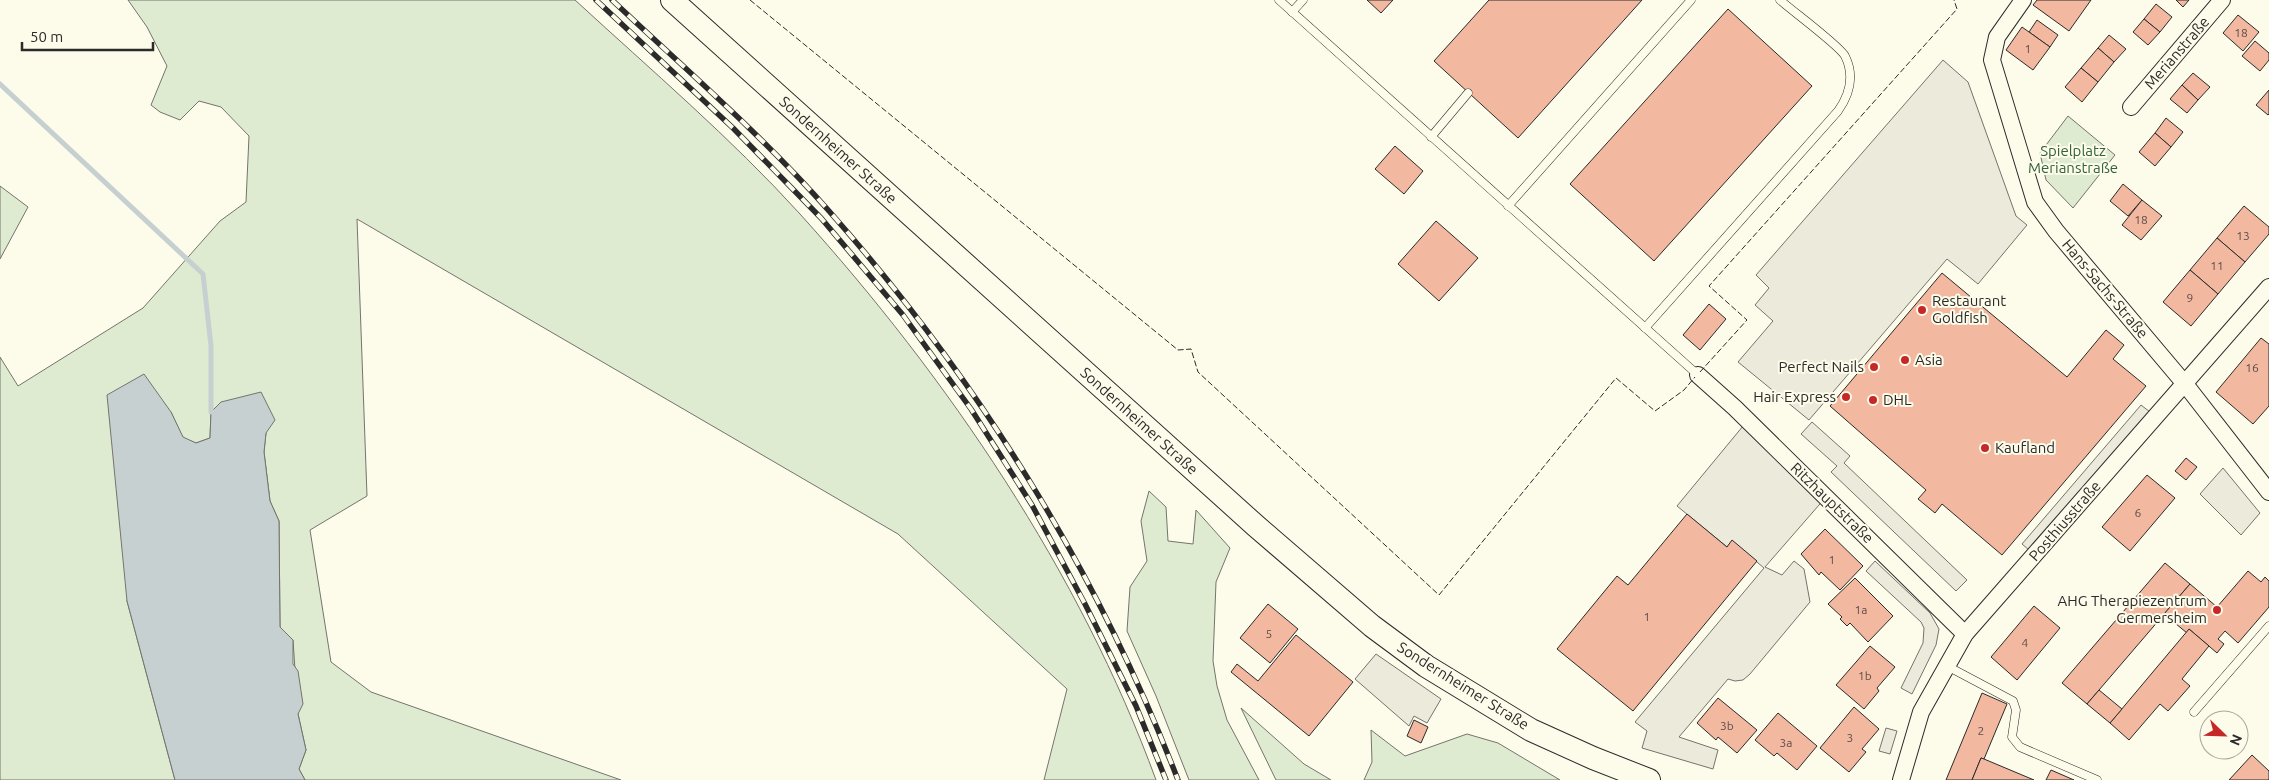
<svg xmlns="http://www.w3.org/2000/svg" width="2269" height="780" font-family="Ubuntu,sans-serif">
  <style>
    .green { fill: #deebd1; stroke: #74746e }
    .parking { fill: #eceadb; stroke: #74746e }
    .water { fill: #c7d0d0; stroke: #74746e }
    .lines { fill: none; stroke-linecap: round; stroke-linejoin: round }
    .stream { stroke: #c7d0d0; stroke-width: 5 }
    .building { fill: #f2b8a0; stroke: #2b2b2b }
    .lane-casing { stroke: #2b2b2b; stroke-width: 9 }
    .street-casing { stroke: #2b2b2b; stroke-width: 18 }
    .secondary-casing { stroke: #2b2b2b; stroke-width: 24 }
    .lane { stroke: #fdfbea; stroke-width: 8 }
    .street { stroke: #fdfbea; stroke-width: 16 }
    .secondary { stroke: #fdfbea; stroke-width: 22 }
    .rail-casing { stroke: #2b2b2b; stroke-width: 5.5 }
    .rail { stroke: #fdfbea; stroke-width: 4; stroke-dasharray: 11; stroke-linecap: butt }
    .fence { stroke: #2b2b2b; stroke-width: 1; stroke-dasharray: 6 2.5; stroke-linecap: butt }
    .poi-dot { fill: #c62828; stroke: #fdfbea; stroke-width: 2 }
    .labels { text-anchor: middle; stroke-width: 4; stroke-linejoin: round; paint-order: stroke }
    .number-label { font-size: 12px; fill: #5d4e48 }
    .street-label { font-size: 15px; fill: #2b2b2b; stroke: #fdfbea }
    .park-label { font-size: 15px; fill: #34623c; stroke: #fdfbea }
    .poi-label { font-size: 15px; fill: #2b2b2b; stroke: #fdfbea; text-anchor: start }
  </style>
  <rect width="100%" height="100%" fill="#fdfbea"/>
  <g class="green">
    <path d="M128 0H575C651 70 731 138 800 214 948 378 1080 572 1156 780H1044L1067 689 898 534 357 219 367 496 310 530 331 662 371 692 621 780H305L299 769 306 750 298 714 293 640 280 627 279 521 270 501 264 452 266 433 211 412 210 438 196 443 183 438 171 412 127 601 175 780H0V357L18 386 143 308 220 221 246 202 249 136 221 107 199 101 180 120 160 112 151 105 167 66 147 27Z"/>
    <path d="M2068 116 2115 155 2073 208 2046 180 2040 153Z"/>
    <path d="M0 186 28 207 0 259Z"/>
    <path d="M1149 491 1166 507 1168 541 1193 544 1196 510 1230 548 1216 582 1213 661 1217 686 1227 720 1259 780H1189L1156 696 1127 631 1130 587 1147 561 1141 521Z"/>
    <path d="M1241 708 1304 764 1331 780H1276Z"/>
    <path d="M1371 730 1405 756 1467 734 1498 743 1560 780H1364L1372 762Z"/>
  </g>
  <g class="parking">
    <path d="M1943 60 1968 82 2016 216 2027 225 1978 284 1947 259 1809 420 1738 362 1773 321 1755 305 1769 288 1756 275Z"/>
    <path d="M2141 405 2150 412 2029 550 2022 544Z"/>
    <path d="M1748 420 1826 497 1765 567 1782 575 1794 561 1804 569 1810 602 1750 674 1743 680 1735 681 1728 679 1679 737 1718 750 1713 769 1642 748 1647 731 1635 722 1764 568 1732 541 1727 547 1677 506Z"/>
    <path d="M1812 422 1850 456 1844 463 1967 580 1956 591 1831 472 1837 466 1801 434Z"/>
    <path d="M2223 468 2260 513 2241 535 2200 494Z"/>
    <path d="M1875 561 1930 613 1939 629 1936 645 1912 694 1901 688 1923 643 1924 628 1921 622 1866 571Z"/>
    <path d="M1376 654 1441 699 1427 723 1414 716 1409 726 1355 679Z"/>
    <path d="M1886 728 1897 731 1890 754 1879 751Z"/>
  </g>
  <path class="water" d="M144 374 171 412 183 437 196 443 210 438 211 412 221 402 261 392 275 420 266 433 264 452 270 501 279 521 280 627 293 640V664L298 671 303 704 298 714 306 750 299 769 305 780H175L127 601 107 395Z"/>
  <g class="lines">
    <path class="stream" d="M0 84 203 274 211 346V412"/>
  </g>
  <g class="building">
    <path d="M1367 0H1393L1381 13Z"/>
    <path d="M1489 0H1642L1518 138 1434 61Z"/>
    <path d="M2037 0H2091L2069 31 2033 5Z"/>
    <path d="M2176 0H2189L2183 7Z"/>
    <path d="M2156 4 2172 17 2160 32 2144 19Z"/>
    <path d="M1728 9 1812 86 1654 261 1570 184Z"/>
    <path d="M2238 15 2259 32 2243 51 2223 33Z"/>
    <path d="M2144 19 2160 32 2148 45 2133 32Z"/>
    <path d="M2037 20 2058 35 2050 47 2029 32Z"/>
    <path d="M2022 27 2050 47 2033 70 2006 50Z"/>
    <path d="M2109 35 2126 49 2114 62 2098 48Z"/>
    <path d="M2255 41 2269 53V60L2260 71 2242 56Z"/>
    <path d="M2098 48 2114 62 2098 82 2081 68Z"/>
    <path d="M2081 68 2098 82 2082 102 2065 87Z"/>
    <path d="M2193 73 2210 87 2198 100 2182 85Z"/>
    <path d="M2182 85 2198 100 2187 113 2170 99Z"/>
    <path d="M2269 90V114L2268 115 2256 105Z"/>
    <path d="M2166 118 2183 132 2171 147 2155 133Z"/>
    <path d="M2155 133 2171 147 2155 166 2139 152Z"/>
    <path d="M1395 146 1423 171 1404 194 1375 169Z"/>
    <path d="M2123 184 2142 200 2128 216 2110 201Z"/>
    <path d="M2142 200 2162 216 2141 240 2122 225Z"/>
    <path d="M2244 206 2269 227V234L2245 262 2217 238Z"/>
    <path d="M1436 221 1478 258 1439 301 1398 264Z"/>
    <path d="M2217 238 2245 262 2218 294 2190 270Z"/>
    <path d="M2190 270 2218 294 2191 326 2163 302Z"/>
    <path d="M1942 273 2067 377 2106 330 2124 345 2113 359 2146 386 2002 555 1942 504 1935 513 1918 499 1926 490 1830 406Z"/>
    <path d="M1709 304 1726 319 1700 350 1683 335Z"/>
    <path d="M2261 338 2269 344V406L2253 424 2216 392Z"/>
    <path d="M2186 458 2197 467 2186 480 2175 471Z"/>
    <path d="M2147 475 2175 498 2130 551 2102 527Z"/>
    <path d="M1687 514 1727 547 1732 540 1757 561 1633 711 1557 649 1617 576 1628 585Z"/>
    <path d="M1825 529 1863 566 1840 590 1821 572 1819 575 1801 554Z"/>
    <path d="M2165 563 2190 584 2087 704 2062 683Z"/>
    <path d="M2248 571 2261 582 2265 577 2269 581V607L2238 643 2225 631 2218 639 2224 644 2217 653 2189 629 2187 633 2164 614 2190 584 2217 607Z"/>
    <path d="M1855 578 1893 616 1868 642 1850 623 1847 626 1840 619 1842 617 1828 604Z"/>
    <path d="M1268 604 1298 629 1270 663 1240 638Z"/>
    <path d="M2034 606 2060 628 2017 680 1991 657Z"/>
    <path d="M2189 629 2209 646 2182 679 2190 686 2168 711 2160 704 2129 740 2110 723Z"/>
    <path d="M1296 635 1353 682 1309 736 1231 672 1237 664 1258 681Z"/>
    <path d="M1870 646 1895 667 1877 688 1879 691 1864 709 1836 685Z"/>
    <path d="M2099 690 2122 709 2110 723 2087 704Z"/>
    <path d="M1982 693 2007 704 1984 759 1981 758 1972 780H1946Z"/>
    <path d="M1718 698 1757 730 1737 753 1718 737 1716 740 1697 723Z"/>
    <path d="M1854 707 1879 729 1862 749 1866 752 1849 772 1820 748Z"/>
    <path d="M1778 713 1817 746 1797 770 1777 753 1774 756 1755 740Z"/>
    <path d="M1414 720 1428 727 1421 743 1407 736Z"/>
    <path d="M2252 755 2269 771V780H2229Z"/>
    <path d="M1981 758 1984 759 2034 780H1972Z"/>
    <path d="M2051 770 2074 780H2046Z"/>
  </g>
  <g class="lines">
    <g class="lane-casing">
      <g id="lane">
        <path d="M1279 0 1698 375"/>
        <path d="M1292 12 1303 0"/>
        <path d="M1431 137 1468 93"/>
        <path d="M1508 206 1691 0"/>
        <path d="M1645 328 1838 111C1850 94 1855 76 1845 56 1840 46 1791 10 1780 0"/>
        <path d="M1947 666 2013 701 2016 710 2012 737 2020 747 2097 780"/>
        <path d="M2194 712 2269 626"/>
      </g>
    </g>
    <g class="street-casing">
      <g id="street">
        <path d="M2023 0 1997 37 1992 60 2035 202 2056 231 2185 384 2269 492"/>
        <path d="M2131 107 2222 0"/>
        <path d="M1698 375 1735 408 1965 634"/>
        <path d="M1901 780 1921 712 1965 634 2269 287"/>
      </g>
    </g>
    <g class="secondary-casing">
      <path id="secondary" d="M672 0 1256 526 1372 626 1426 666 1531 730 1593 758 1649 780"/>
    </g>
    <use href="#lane" class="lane"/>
    <use href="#street" class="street"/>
    <use href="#secondary" class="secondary"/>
    <g class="rail-casing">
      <g id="rail">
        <path d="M596 0 733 128 821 218 903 315 971 409 1032 505 1085 604 1136 706 1166 780"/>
        <path d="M612 0C685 69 763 136 829 211 977 378 1098 572 1178 780"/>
      </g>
    </g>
    <use href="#rail" class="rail"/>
    <g class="fence">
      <path d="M750 0 1178 350 1191 349 1198 372 1439 595 1616 378 1655 411 1684 390 1695 377"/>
      <path d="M1700 372 1747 320 1709 286 1957 9 1954 0"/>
    </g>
  </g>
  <g class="poi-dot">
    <circle cx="1922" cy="310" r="5"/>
    <circle cx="1905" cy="360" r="5"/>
    <circle cx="1874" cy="367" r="5"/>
    <circle cx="1846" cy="397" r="5"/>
    <circle cx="1873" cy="400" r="5"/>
    <circle cx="1985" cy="448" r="5"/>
    <circle cx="2217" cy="610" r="5"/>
  </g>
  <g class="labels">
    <g class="number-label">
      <text x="2241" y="37">18</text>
      <text x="2028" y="53">1</text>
      <text x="2141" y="224">18</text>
      <text x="2243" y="240">13</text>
      <text x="2217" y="270">11</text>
      <text x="2190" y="302">9</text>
      <text x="2252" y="372">16</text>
      <text x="2138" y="517">6</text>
      <text x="1832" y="564">1</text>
      <text x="1861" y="614">1a</text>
      <text x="1647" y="621">1</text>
      <text x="1269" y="638">5</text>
      <text x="2025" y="647">4</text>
      <text x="1865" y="680">1b</text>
      <text x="1727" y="730">3b</text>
      <text x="1981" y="735">2</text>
      <text x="1850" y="742">3</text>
      <text x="1786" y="747">3a</text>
    </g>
    <g class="street-label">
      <text transform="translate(2177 53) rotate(-49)" y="5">Merianstraße</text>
      <text transform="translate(838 150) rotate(42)" y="5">Sondernheimer Straße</text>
      <text transform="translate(2105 289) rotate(50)" y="5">Hans-Sachs-Straße</text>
      <text transform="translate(1139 421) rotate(42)" y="5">Sondernheimer Straße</text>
      <text transform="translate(1832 503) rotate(44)" y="5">Ritzhauptstraße</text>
      <text transform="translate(2065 521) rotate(-49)" y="5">Posthiusstraße</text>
      <text transform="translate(1463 686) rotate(32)" y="5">Sondernheimer Straße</text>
    </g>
    <g class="park-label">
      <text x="2073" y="156">Spielplatz<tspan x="2073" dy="17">Merianstraße</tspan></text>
    </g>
    <g class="poi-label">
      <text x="1932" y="306">Restaurant<tspan x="1932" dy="17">Goldfish</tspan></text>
      <text x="1915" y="365">Asia</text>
      <text x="1864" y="372" text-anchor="end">Perfect Nails</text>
      <text x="1836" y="402" text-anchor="end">Hair Express</text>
      <text x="1883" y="405">DHL</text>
      <text x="1995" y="453">Kaufland</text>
      <text x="2207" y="606" text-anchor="end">AHG Therapiezentrum<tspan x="2207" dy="17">Germersheim</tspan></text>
    </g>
  </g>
  <g transform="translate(2224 735) rotate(113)"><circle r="24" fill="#fdfbea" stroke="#a9a89e"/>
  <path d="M0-4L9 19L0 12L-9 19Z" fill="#c62828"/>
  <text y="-8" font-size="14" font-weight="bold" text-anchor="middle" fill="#2b2b2b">N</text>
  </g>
  <path d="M22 42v8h131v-8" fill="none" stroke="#2b2b2b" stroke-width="2.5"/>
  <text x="30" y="42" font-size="15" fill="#2b2b2b" stroke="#fdfbea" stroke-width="4" paint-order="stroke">50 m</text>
</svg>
